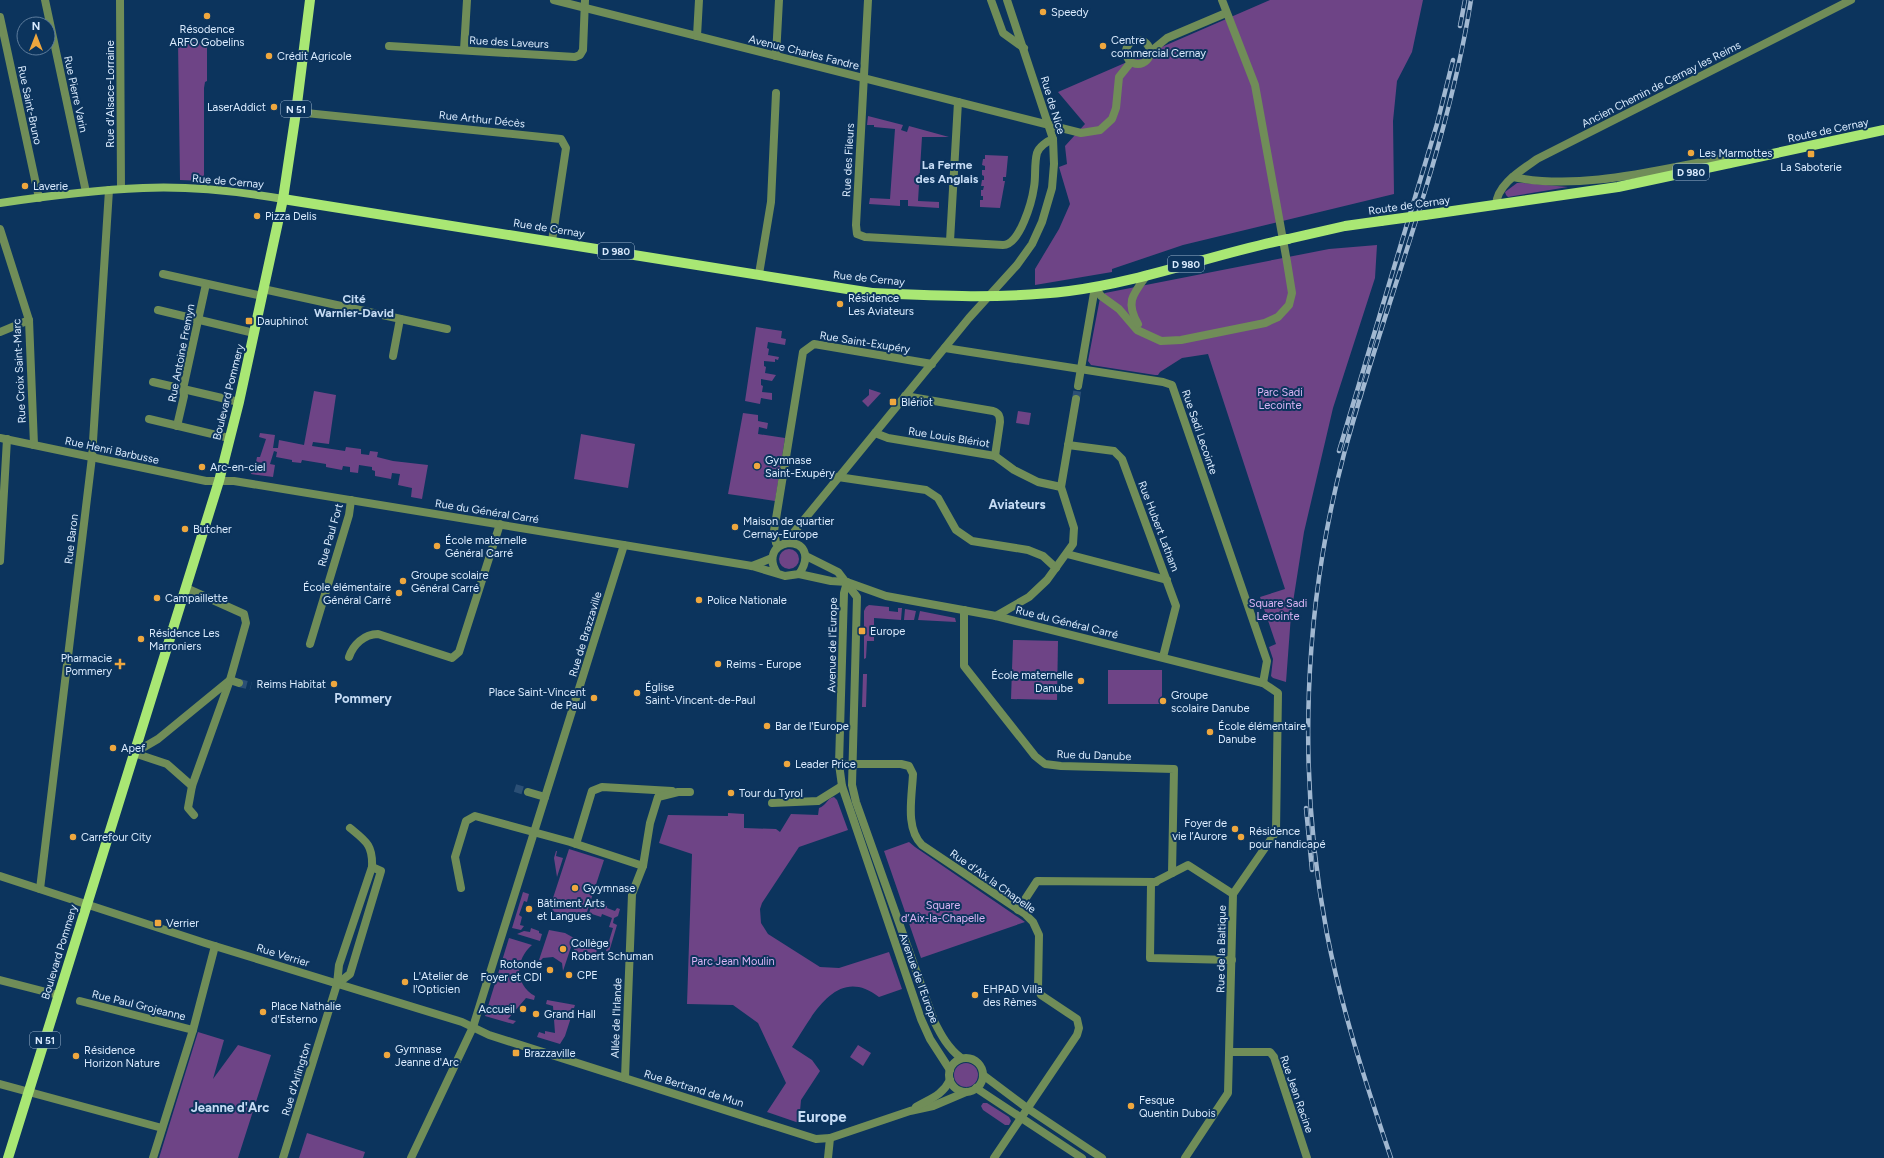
<svg xmlns="http://www.w3.org/2000/svg" width="1884" height="1158" font-family="Figtree,sans-serif">
  <style>
    .green { fill: #6e4486 }
    .lines { fill: none; stroke-linecap: round; stroke-linejoin: round }
    .street-tunnel { stroke: #2b4f75; stroke-width: 8; stroke-dasharray: 8 4; stroke-linecap: butt }
    .street { stroke: #708d58; stroke-width: 8 }
    .secondary { stroke: #90c068; stroke-width: 8 }
    .primary { stroke: #a9e774; stroke-width: 10 }
    .rail-casing { stroke: #a1b8d1; stroke-width: 4.5 }
    .rail { stroke: #0c345d; stroke-width: 3; stroke-dasharray: 9; stroke-linecap: butt }
    .primary-bridge { stroke: #a9e774; stroke-width: 10 }
    .poi-dot { fill: #efa73e; stroke: #0c345d; stroke-width: 1.5 }
    .labels { text-anchor: middle; stroke-width: 4; stroke-linejoin: round; paint-order: stroke }
    .shield { fill: #0c345d; stroke: #9cb4ce; stroke-width: 1 }
    .shield-label { font-size: 10px; font-weight: bold; fill: #daebfe }
    .poi-label { font-size: 11px; fill: #daebfe; stroke: #0c345d; text-anchor: start }
    .street-label { font-size: 11px; fill: #daebfe; stroke: #0c345d }
    .park-label { font-size: 11px; fill: #dab4f3; stroke: #0c345d }
    .neighbourhood-label { font-size: 12px; font-weight: bold; fill: #c5dbf4; stroke: #0c345d }
    .quarter-label { font-size: 13px; font-weight: bold; fill: #c5dbf4; stroke: #0c345d }
    .district-label { font-size: 15px; font-weight: bold; fill: #c5dbf4; stroke: #0c345d }
  </style>
  <rect width="100%" height="100%" fill="#0c345d"/>
  <g class="green">
    <path d="M1270 0H1423L1412 52 1397 81 1393 121 1394 194 1183 245 1112 269V272L1035 285V269L1059 229 1070 204 1059 167 1067 164 1065 146 1085 124 1058 92Z"/>
    <path d="M178 42H207V81L205 82 204 88V181L180 180Z"/>
    <path d="M868 116 903 125 901 130 907 132 909 126 949 137H922L918 201 939 202V208L908 206V200H900V206L869 204 870 198 890 199 895 129 874 127V125H867Z"/>
    <path d="M985 155 1008 156 1006 177H1003V181H1005L1000 208 980 207V200H983V196H981V190H983L984 186H981L982 180H984V176L982 175V170H985V166L982 165 983 159H985Z"/>
    <path d="M1517 183H1523L1568 187 1508 197 1506 195 1505 192Z"/>
    <path d="M1377 245 1375 278 1333 408 1304 532 1291 615 1286 682 1273 678 1271 676 1273 659 1269 647 1276 644 1260 597 1285 589 1208 354 1182 358 1160 372 1158 375H1155L1091 365 1088 361 1100 298 1105 293 1329 249Z"/>
    <path d="M756 327 782 331 781 338 786 339 785 345 768 342 767 348 769 349 768 355 779 357 778 360 775 359V362L764 361V366L766 367 765 373 776 375 772 381 761 379V385L763 386 762 392 772 393V400L761 398 760 404 745 401Z"/>
    <path d="M869 389 881 393 868 407 862 401 869 395Z"/>
    <path d="M314 391 336 395 329 444 313 442 312 446 345 451 346 447 361 449V454L369 455 370 451 378 452 377 457 393 461 428 465 422 499 411 497 412 488 398 485 400 474 392 473 391 479 375 476V471L372 470V467L359 465 358 473 350 472V467L343 466 342 470 326 467V464L302 460 301 463 292 462V460L276 457 277 452 274 451 270 464 275 465 273 477 251 474 253 466 264 467 265 463 256 462 257 457H260L266 439 259 437 260 433 275 435 273 448H278L279 440 304 445Z"/>
    <path d="M1018 411 1031 413 1029 425 1016 423Z"/>
    <path d="M743 413 758 415V421L768 423 767 429 759 427 758 434 785 438 775 501 728 494Z"/>
    <path d="M581 434 635 444 628 488 574 479Z"/>
    <circle cx="789" cy="559" r="10"/>
    <path d="M869 605 889 607V611L898 612V608H902L901 620 874 618V641H867L866 658 864 659V611L866 607Z"/>
    <path d="M905 609 916 611 914 620H904Z"/>
    <path d="M920 611 955 618 956 622 918 620Z"/>
    <path d="M1013 640 1058 641 1057 700 1011 699Z"/>
    <rect x="1108" y="670" width="54" height="34"/>
    <path d="M863 674H867L866 707H862Z"/>
    <path d="M834 797 837 800 848 830 799 847 762 903 760 909 761 923 768 934 820 967 839 968 889 952 902 989 879 997C836 964 812 1017 792 1047L812 1060 820 1071 801 1100 799 1123 767 1112 786 1083 758 1023 733 1005 687 1004 692 854 659 843 668 815 728 816V813L744 814V828L776 829 780 832 791 814 818 815 819 808C826 806 827 798 834 797Z"/>
    <path d="M909 842 915 847 1025 922 921 958 884 851Z"/>
    <path d="M569 849 604 860 587 912H585L582 921 552 911 555 902 552 901Z"/>
    <path d="M556 851H557L556 856 563 858 557 877 554 858Z"/>
    <path d="M523 892 529 894 527 902 524 901 519 915 522 917 520 925 524 926 521 930 512 928Z"/>
    <path d="M594 899 600 901V904L607 906V908L615 911 617 908 620 909 618 916 614 918 613 923 617 925 609 952 606 951 613 928 609 927 612 918 602 914 601 917 589 913Z"/>
    <path d="M531 928 539 931V933L542 934 540 941 517 934 524 931 530 932Z"/>
    <path d="M549 930 565 933 574 938 563 971 562 963 553 957 543 958 538 963Z"/>
    <path d="M509 938 532 945C515 960 514 984 535 996L534 1000 526 998 508 1019 516 1021 513 1024 485 1016Z"/>
    <path d="M577 939 591 944 590 948 597 950 596 953 591 954 583 952C578 952 577 958 573 954Z"/>
    <path d="M547 1000 575 1005 565 1036 560 1044 537 1037 539 1032 545 1034V1031L555 1033 553 1006 546 1004Z"/>
    <path d="M198 1032 224 1040 213 1079 238 1045 271 1055 238 1158H159Z"/>
    <path d="M858 1045 871 1053 863 1066 850 1057Z"/>
    <circle cx="966" cy="1075" r="12"/>
    <path d="M983 1103H987L1009 1117 1011 1121 1009 1125H1005L983 1110 981 1106Z"/>
    <path d="M307 1133 365 1152 363 1158H299Z"/>
  </g>
  <g class="lines">
    <g class="street-tunnel">
      <path d="M1076 399 1078 386"/>
      <path d="M239 683 251 686"/>
      <path d="M515 788 528 792"/>
    </g>
    <g class="street">
      <path d="M45 0 86 192"/>
      <path d="M120 0 121 189"/>
      <path d="M554 0 1081 133 1100 130 1112 119 1116 108 1119 77 1131 62"/>
      <path d="M868 0 856 225 857 234 865 237 1003 245C1020 245 1032 201 1034 187 1036 177 1034 164 1037 153 1039 147 1047 141 1053 139"/>
      <path d="M991 0 1003 33 1024 48"/>
      <path d="M0 17 39 198"/>
      <path d="M697 36 699 0"/>
      <circle cx="1138" cy="52" r="12"/>
      <path d="M389 46 575 57 580 55 583 50 585 0"/>
      <path d="M464 50 467 0"/>
      <path d="M1150 52 1167 38 1226 13"/>
      <path d="M776 56 779 0"/>
      <path d="M296 112 561 139 566 148 552 241"/>
      <path d="M1513 177C1580 191 1656 170 1723 158L1730 164"/>
      <path d="M1496 205C1497 184 1522 170 1537 159L1851 0"/>
      <path d="M0 229 29 320 34 445"/>
      <path d="M950 241 958 102"/>
      <path d="M163 274 262 296"/>
      <path d="M759 274 771 202 776 93"/>
      <path d="M1095 287 1101 296 1119 309 1137 330 1161 341 1181 340 1265 323 1278 317 1289 305 1292 293 1287 262 1255 85 1222 0"/>
      <path d="M263 289 447 329"/>
      <path d="M158 310 254 333"/>
      <path d="M1138 324C1125 302 1133 294 1147 275"/>
      <path d="M0 332 29 320"/>
      <path d="M945 348 1163 382 1172 385 1267 661 1263 683"/>
      <path d="M393 356 400 319"/>
      <path d="M153 382 239 402"/>
      <path d="M1078 386 1095 287"/>
      <path d="M905 396 993 411C999 413 1000 416 1000 422L995 456"/>
      <path d="M149 419 229 438"/>
      <path d="M177 426 184 396 183 389 206 284"/>
      <path d="M875 433 888 438 995 456 1014 470 1038 482 1061 487"/>
      <path d="M0 438 206 481H234L752 566 785 576 799 574C809 560 808 543 788 543 771 546 769 561 777 573"/>
      <path d="M1068 445 1114 451 1122 459 1176 606 1163 657"/>
      <path d="M838 477 926 490 938 498 956 530 972 541 1028 550 1043 556 1056 568"/>
      <path d="M785 543 969 318 1017 265 1032 244 1042 222 1052 188 1054 164 1053 139 1007 0"/>
      <path d="M779 546 776 543 774 531 803 352 814 344 932 364"/>
      <path d="M1067 554 1167 580"/>
      <path d="M806 556 838 572 857 597 852 785 856 802 934 1021C941 1035 948 1048 961 1058"/>
      <path d="M0 561 7 439"/>
      <path d="M752 566 772 558"/>
      <path d="M799 574 831 581 847 582 886 596 996 616 1263 683 1278 693 1276 832 1233 894 1228 1093 1185 1158"/>
      <path d="M847 582 844 593 839 764 842 786 921 1019 930 1039 950 1070"/>
      <path d="M186 588 244 614 246 623 230 680 192 786 188 808 194 815"/>
      <path d="M964 610V666L1035 756 1045 764 1061 766 1174 769 1172 873"/>
      <path d="M996 616 1029 597 1047 580 1073 544 1074 528 1061 487 1076 399"/>
      <path d="M310 644 349 515 351 500"/>
      <path d="M349 657C353 645 364 634 378 634L452 658 459 652 500 524"/>
      <path d="M839 764H901L909 766 913 774C912 797 905 828 922 845L1025 914 1033 922 1039 935 1038 989 1041 995 1077 1019 1079 1028 1077 1035 994 1158"/>
      <path d="M192 786 167 764 134 753 158 739 230 680 239 683"/>
      <path d="M528 792 545 797"/>
      <path d="M772 803 818 801 842 786"/>
      <path d="M576 844 592 791 602 787 672 791"/>
      <path d="M0 876 205 943 462 1022 489 1035 816 1139 830 1138 910 1111 933 1106 966 1092"/>
      <path d="M461 888 455 857 466 821 475 816 570 842 643 866"/>
      <path d="M40 889 92 457 109 190"/>
      <path d="M1018 910 1037 881 1156 882"/>
      <path d="M1232 960 1150 958 1151 884 1188 865 1233 894"/>
      <path d="M0 980 58 995"/>
      <path d="M337 984 350 974 381 871 372 867"/>
      <path d="M80 1001 193 1030"/>
      <path d="M1230 1052H1270L1274 1057 1307 1158"/>
      <circle cx="966" cy="1075" r="17"/>
      <path d="M983 1075 1027 1108 1102 1158"/>
      <path d="M625 1078 632 894 643 866 650 823 658 797 678 792H690"/>
      <path d="M0 1084 162 1128"/>
      <path d="M976 1088 1082 1158"/>
      <path d="M916 1107C929 1099 942 1096 950 1080"/>
      <path d="M153 1158 193 1030 215 946"/>
      <path d="M283 1158 337 984 339 965 372 867C373 845 366 841 350 828"/>
      <path d="M411 1158 473 1027 624 545"/>
      <path d="M828 1158 830 1138"/>
    </g>
    <path class="secondary" d="M0 203C47 196 95 190 143 188 189 186 237 191 283 199"/>
    <g class="primary">
      <path d="M283 199 872 293C938 296 1003 299 1069 291 1140 282 1208 256 1278 241"/>
      <path d="M1425 215 1618 187 1884 130"/>
      <path d="M1288 239 1345 226 1381 221"/>
      <path d="M8 1158 219 481 239 402 283 199 296 112 310 0"/>
    </g>
    <g class="rail-casing">
      <g id="rail">
        <path d="M1460 26 1465 0"/>
        <path d="M1339 451 1437 124 1453 60"/>
        <path d="M1306 808 1312 870"/>
        <path d="M1391 1158C1366 1084 1342 1011 1327 934 1297 776 1303 609 1344 454 1385 302 1446 156 1471 0"/>
      </g>
    </g>
    <use href="#rail" class="rail"/>
    <g class="primary-bridge">
      <path d="M1381 221 1425 215"/>
      <path d="M1278 241 1288 239"/>
    </g>
  </g>
  <g class="poi-dot">
    <circle cx="1043" cy="12" r="4"/>
    <circle cx="207" cy="16" r="4"/>
    <circle cx="1103" cy="46" r="4"/>
    <circle cx="269" cy="56" r="4"/>
    <circle cx="274" cy="107" r="4"/>
    <circle cx="1691" cy="153" r="4"/>
    <rect x="1807" y="150" width="8" height="8" rx="2"/>
    <circle cx="25" cy="186" r="4"/>
    <circle cx="257" cy="216" r="4"/>
    <circle cx="840" cy="304" r="4"/>
    <rect x="245" y="317" width="8" height="8" rx="2"/>
    <rect x="889" y="398" width="8" height="8" rx="2"/>
    <circle cx="757" cy="466" r="4"/>
    <circle cx="202" cy="467" r="4"/>
    <circle cx="735" cy="527" r="4"/>
    <circle cx="185" cy="529" r="4"/>
    <circle cx="437" cy="546" r="4"/>
    <circle cx="403" cy="581" r="4"/>
    <circle cx="399" cy="593" r="4"/>
    <circle cx="157" cy="598" r="4"/>
    <circle cx="699" cy="600" r="4"/>
    <rect x="858" y="627" width="8" height="8" rx="2"/>
    <circle cx="141" cy="639" r="4"/>
    <path d="M118 658h4v4h4v4h-4v4h-4v-4h-4v-4h4z"/>
    <circle cx="718" cy="664" r="4"/>
    <circle cx="1081" cy="681" r="4"/>
    <circle cx="334" cy="684" r="4"/>
    <circle cx="637" cy="693" r="4"/>
    <circle cx="594" cy="698" r="4"/>
    <circle cx="1163" cy="701" r="4"/>
    <circle cx="767" cy="726" r="4"/>
    <circle cx="1210" cy="732" r="4"/>
    <circle cx="113" cy="748" r="4"/>
    <circle cx="787" cy="764" r="4"/>
    <circle cx="731" cy="793" r="4"/>
    <circle cx="1235" cy="829" r="4"/>
    <circle cx="73" cy="837" r="4"/>
    <circle cx="1241" cy="837" r="4"/>
    <circle cx="575" cy="888" r="4"/>
    <circle cx="529" cy="909" r="4"/>
    <rect x="154" y="919" width="8" height="8" rx="2"/>
    <circle cx="563" cy="949" r="4"/>
    <circle cx="550" cy="970" r="4"/>
    <circle cx="569" cy="975" r="4"/>
    <circle cx="405" cy="982" r="4"/>
    <circle cx="975" cy="995" r="4"/>
    <circle cx="523" cy="1009" r="4"/>
    <circle cx="263" cy="1012" r="4"/>
    <circle cx="536" cy="1014" r="4"/>
    <rect x="512" y="1049" width="8" height="8" rx="2"/>
    <circle cx="387" cy="1055" r="4"/>
    <circle cx="76" cy="1056" r="4"/>
    <circle cx="1131" cy="1106" r="4"/>
  </g>
  <g class="labels">
    <g class="shield">
      <rect x="281" y="101" width="30" height="16" rx="3"/>
      <rect x="1673" y="164" width="36" height="16" rx="3"/>
      <rect x="598" y="243" width="36" height="16" rx="3"/>
      <rect x="1168" y="256" width="36" height="16" rx="3"/>
      <rect x="30" y="1032" width="30" height="16" rx="3"/>
    </g>
    <g class="shield-label">
      <text x="296" y="113">N 51</text>
      <text x="1691" y="176">D 980</text>
      <text x="616" y="255">D 980</text>
      <text x="1186" y="268">D 980</text>
      <text x="45" y="1044">N 51</text>
    </g>
    <g class="poi-label">
      <text x="1051" y="16">Speedy</text>
      <text x="207" y="33" text-anchor="middle">Résodence<tspan x="207" dy="13">ARFO Gobelins</tspan></text>
      <text x="1111" y="44">Centre<tspan x="1111" dy="13">commercial Cernay</tspan></text>
      <text x="277" y="60">Crédit Agricole</text>
      <text x="266" y="111" text-anchor="end">LaserAddict</text>
      <text x="1699" y="157">Les Marmottes</text>
      <text x="1811" y="171" text-anchor="middle">La Saboterie</text>
      <text x="33" y="190">Laverie</text>
      <text x="265" y="220">Pizza Delis</text>
      <text x="848" y="302">Résidence<tspan x="848" dy="13">Les Aviateurs</tspan></text>
      <text x="257" y="325">Dauphinot</text>
      <text x="901" y="406">Blériot</text>
      <text x="765" y="464">Gymnase<tspan x="765" dy="13">Saint-Exupéry</tspan></text>
      <text x="210" y="471">Arc-en-ciel</text>
      <text x="743" y="525">Maison de quartier<tspan x="743" dy="13">Cernay-Europe</tspan></text>
      <text x="193" y="533">Butcher</text>
      <text x="445" y="544">École maternelle<tspan x="445" dy="13">Général Carré</tspan></text>
      <text x="411" y="579">Groupe scolaire<tspan x="411" dy="13">Général Carré</tspan></text>
      <text x="391" y="591" text-anchor="end">École élémentaire<tspan x="391" dy="13">Général Carré</tspan></text>
      <text x="165" y="602">Campaillette</text>
      <text x="707" y="604">Police Nationale</text>
      <text x="870" y="635">Europe</text>
      <text x="149" y="637">Résidence Les<tspan x="149" dy="13">Marroniers</tspan></text>
      <text x="112" y="662" text-anchor="end">Pharmacie<tspan x="112" dy="13">Pommery</tspan></text>
      <text x="726" y="668">Reims - Europe</text>
      <text x="1073" y="679" text-anchor="end">École maternelle<tspan x="1073" dy="13">Danube</tspan></text>
      <text x="326" y="688" text-anchor="end">Reims Habitat</text>
      <text x="645" y="691">Église<tspan x="645" dy="13">Saint-Vincent-de-Paul</tspan></text>
      <text x="586" y="696" text-anchor="end">Place Saint-Vincent<tspan x="586" dy="13">de Paul</tspan></text>
      <text x="1171" y="699">Groupe<tspan x="1171" dy="13">scolaire Danube</tspan></text>
      <text x="775" y="730">Bar de l'Europe</text>
      <text x="1218" y="730">École élémentaire<tspan x="1218" dy="13">Danube</tspan></text>
      <text x="121" y="752">Apef</text>
      <text x="795" y="768">Leader Price</text>
      <text x="739" y="797">Tour du Tyrol</text>
      <text x="1227" y="827" text-anchor="end">Foyer de<tspan x="1227" dy="13">vie l’Aurore</tspan></text>
      <text x="1249" y="835">Résidence<tspan x="1249" dy="13">pour handicapé</tspan></text>
      <text x="81" y="841">Carrefour City</text>
      <text x="583" y="892">Gyymnase</text>
      <text x="537" y="907">Bâtiment Arts<tspan x="537" dy="13">et Langues</tspan></text>
      <text x="166" y="927">Verrier</text>
      <text x="571" y="947">Collège<tspan x="571" dy="13">Robert Schuman</tspan></text>
      <text x="542" y="968" text-anchor="end">Rotonde<tspan x="542" dy="13">Foyer et CDI</tspan></text>
      <text x="577" y="979">CPE</text>
      <text x="413" y="980">L'Atelier de<tspan x="413" dy="13">l'Opticien</tspan></text>
      <text x="983" y="993">EHPAD Villa<tspan x="983" dy="13">des Rèmes</tspan></text>
      <text x="271" y="1010">Place Nathalie<tspan x="271" dy="13">d'Esterno</tspan></text>
      <text x="515" y="1013" text-anchor="end">Accueil</text>
      <text x="544" y="1018">Grand Hall</text>
      <text x="395" y="1053">Gymnase<tspan x="395" dy="13">Jeanne d'Arc</tspan></text>
      <text x="84" y="1054">Résidence<tspan x="84" dy="13">Horizon Nature</tspan></text>
      <text x="524" y="1057">Brazzaville</text>
      <text x="1139" y="1104">Fesque<tspan x="1139" dy="13">Quentin Dubois</tspan></text>
    </g>
    <g class="street-label">
      <text transform="translate(509 42) rotate(3)" y="4">Rue des Laveurs</text>
      <text transform="translate(804 52) rotate(14)" y="4">Avenue Charles Fandre</text>
      <text transform="translate(1661 84) rotate(-27)" y="4">Ancien Chemin de Cernay les Reims</text>
      <text transform="translate(76 94) rotate(78)" y="4">Rue Pierre Varin</text>
      <text transform="translate(110 94) rotate(-90)" y="4">Rue d'Alsace-Lorraine</text>
      <text transform="translate(30 105) rotate(78)" y="4">Rue Saint-Bruno</text>
      <text transform="translate(1053 105) rotate(73)" y="4">Rue de Nice</text>
      <text transform="translate(482 119) rotate(6)" y="4">Rue Arthur Décès</text>
      <text transform="translate(1828 130) rotate(-12)" y="4">Route de Cernay</text>
      <text transform="translate(848 160) rotate(-87)" y="4">Rue des Fileurs</text>
      <text transform="translate(228 181) rotate(5)" y="4">Rue de Cernay</text>
      <text transform="translate(1409 205) rotate(-8)" y="4">Route de Cernay</text>
      <text transform="translate(549 228) rotate(9)" y="4">Rue de Cernay</text>
      <text transform="translate(869 278) rotate(6)" y="4">Rue de Cernay</text>
      <text transform="translate(865 342) rotate(9)" y="4">Rue Saint-Exupéry</text>
      <text transform="translate(181 353) rotate(-79)" y="4">Rue Antoine Fremyn</text>
      <text transform="translate(19 371) rotate(-93)" y="4">Rue Croix Saint-Marc</text>
      <text transform="translate(228 392) rotate(-76)" y="4">Boulevard Pommery</text>
      <text transform="translate(1200 432) rotate(71)" y="4">Rue Sadi Lecointe</text>
      <text transform="translate(949 437) rotate(9)" y="4">Rue Louis Blériot</text>
      <text transform="translate(112 450) rotate(12)" y="4">Rue Henri Barbusse</text>
      <text transform="translate(487 511) rotate(9)" y="4">Rue du Général Carré</text>
      <text transform="translate(1159 526) rotate(69)" y="4">Rue Hubert Latham</text>
      <text transform="translate(330 535) rotate(-74)" y="4">Rue Paul Fort</text>
      <text transform="translate(71 539) rotate(-83)" y="4">Rue Baron</text>
      <text transform="translate(1067 622) rotate(14)" y="4">Rue du Général Carré</text>
      <text transform="translate(585 634) rotate(-73)" y="4">Rue de Brazzaville</text>
      <text transform="translate(832 645) rotate(-89)" y="4">Avenue de l'Europe</text>
      <text transform="translate(1094 755) rotate(2)" y="4">Rue du Danube</text>
      <text transform="translate(993 881) rotate(35)" y="4">Rue d'Aix la Chapelle</text>
      <text transform="translate(1221 949) rotate(-89)" y="4">Rue de la Baltique</text>
      <text transform="translate(59 952) rotate(-73)" y="4">Boulevard Pommery</text>
      <text transform="translate(283 955) rotate(17)" y="4">Rue Verrier</text>
      <text transform="translate(919 978) rotate(70)" y="4">Avenue de l'Europe</text>
      <text transform="translate(139 1005) rotate(14)" y="4">Rue Paul Grojeanne</text>
      <text transform="translate(616 1018) rotate(-88)" y="4">Allée de l'Irlande</text>
      <text transform="translate(296 1079) rotate(-73)" y="4">Rue d'Arlington</text>
      <text transform="translate(694 1088) rotate(17)" y="4">Rue Bertrand de Mun</text>
      <text transform="translate(1297 1094) rotate(71)" y="4">Rue Jean Racine</text>
    </g>
    <g class="park-label">
      <text x="1280" y="396">Parc Sadi<tspan x="1280" dy="13">Lecointe</tspan></text>
      <text x="1278" y="607">Square Sadi<tspan x="1278" dy="13">Lecointe</tspan></text>
      <text x="943" y="909">Square<tspan x="943" dy="13">d’Aix-la-Chapelle</tspan></text>
      <text x="733" y="965">Parc Jean Moulin</text>
    </g>
    <g class="neighbourhood-label">
      <text x="947" y="169">La Ferme<tspan x="947" dy="14">des Anglais</tspan></text>
      <text x="354" y="303">Cité<tspan x="354" dy="14">Warnier-David</tspan></text>
    </g>
    <g class="quarter-label">
      <text x="1017" y="509">Aviateurs</text>
      <text x="363" y="703">Pommery</text>
      <text x="230" y="1112">Jeanne d'Arc</text>
    </g>
    <g class="district-label">
      <text x="822" y="1122">Europe</text>
    </g>
  </g>
  <g transform="translate(36 36)"><circle r="19" fill="#0c345d" stroke="#5e7d9d"/>
  <path d="M0-3L7 15L0 10L-7 15Z" fill="#efa73e"/>
  <text y="-6" font-size="11" font-weight="bold" text-anchor="middle" fill="#daebfe">N</text>
  </g>
</svg>
